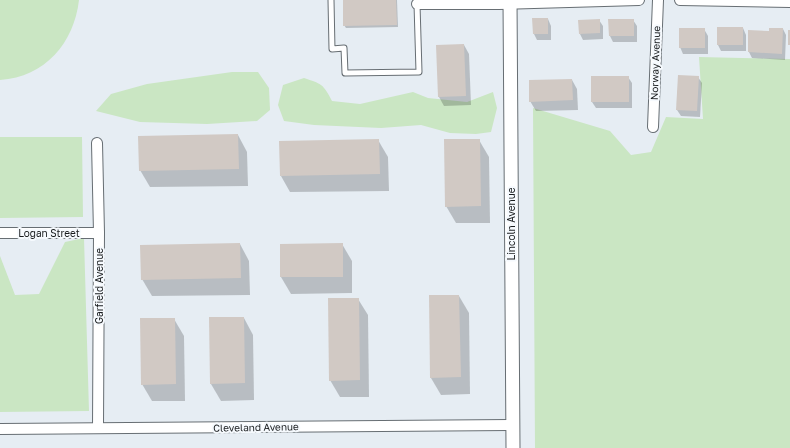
<svg xmlns="http://www.w3.org/2000/svg" width="790" height="448" font-family="'Golos Text',sans-serif">
  <style>
    .green { fill: #cae6c3 }
    .shadow { fill: #0003 }
    .building { fill: #d1c9c4 }
    .lines { fill: none; stroke-linecap: round; stroke-linejoin: round }
    .service-casing { stroke: #676e73; stroke-width: 7 }
    .minor-casing { stroke: #676e73; stroke-width: 12 }
    .tertiary-casing { stroke: #676e73; stroke-width: 15 }
    .service { stroke: #fff; stroke-width: 5 }
    .minor { stroke: #fff; stroke-width: 10 }
    .tertiary { stroke: #fff; stroke-width: 13 }
    .labels { text-anchor: middle; stroke-width: 4; stroke-linejoin: round; paint-order: stroke }
    .street-label { font-size: 10px; fill: #191c1e; stroke: #f6fafe }
  </style>
  <rect width="100%" height="100%" fill="#e6edf3"/>
  <g class="green">
    <path d="M0 0H79C74 43 45 77 0 80Z"/>
    <path d="M699 57 790 59V448H535L533 108 610 131 631 155 651 152 666 117 703 119Z"/>
    <path d="M232 72H258L269 88 270 110 257 121 207 124 140 122 96 111 111 94 147 84Z"/>
    <path d="M304 78C321 84 323 83 332 101L360 104 413 92 428 98 467 102 493 92 497 108 491 132 476 134 450 133 421 125 381 128 314 125 284 121 278 105 283 85Z"/>
    <path d="M0 137H82L83 217 0 218Z"/>
    <path d="M84 238 89 411 0 412V256L15 295 39 294 65 242Z"/>
  </g>
  <g class="shadow">
    <path d="M344 0H397L398 27 346 28 344 25Z"/>
    <path d="M548 19 551 26V40H537L534 34Z"/>
    <path d="M599 20 603 26V39L583 40 580 34Z"/>
    <path d="M633 20 637 26V42H613L610 36Z"/>
    <path d="M743 28 746 35V51H721L718 45Z"/>
    <path d="M704 29 708 36V54H683L680 47Z"/>
    <path d="M783 29 786 35 785 60 752 58 749 52V31L770 32Z"/>
    <path d="M464 45 469 54 471 105 444 106 439 97Z"/>
    <path d="M592 77H628L632 83V108H596L592 102Z"/>
    <path d="M698 77 702 83 700 117 681 116 677 110Z"/>
    <path d="M572 80 577 89 578 110 536 111 530 101Z"/>
    <path d="M238 135 247 152 248 186 150 187 140 170Z"/>
    <path d="M378 140 388 157 389 191 290 192 281 176Z"/>
    <path d="M479 140 489 157 490 223H456L446 206Z"/>
    <path d="M240 244 249 261 250 295 152 296 142 279Z"/>
    <path d="M342 244 352 261V293L291 294 281 277V245Z"/>
    <path d="M459 296 469 313 470 394 441 395 431 378Z"/>
    <path d="M358 299 368 315 369 397H340L330 380Z"/>
    <path d="M244 318 253 335 254 400 221 401 211 384Z"/>
    <path d="M174 319 184 336 185 401H152L142 384Z"/>
  </g>
  <g class="building">
    <path d="M343 0H396L397 25 343 26Z"/>
    <path d="M532 18H548V34H533Z"/>
    <path d="M600 19V33L579 34 578 20Z"/>
    <path d="M608 19H634V36H609Z"/>
    <rect x="717" y="27" width="26" height="18"/>
    <rect x="679" y="28" width="26" height="20"/>
    <path d="M769 28H783L782 54 748 52V30L769 31Z"/>
    <rect x="788" y="30" width="2" height="15"/>
    <path d="M464 44 466 96 438 97 436 45Z"/>
    <path d="M678 75 699 76 697 111 676 110Z"/>
    <rect x="591" y="76" width="38" height="26"/>
    <path d="M572 79 573 100 529 102V80Z"/>
    <path d="M238 134 239 169 139 171 138 136Z"/>
    <path d="M379 139 380 174 280 176 279 141Z"/>
    <path d="M444 139H480L481 206 445 207Z"/>
    <path d="M240 243 241 278 141 280 140 245Z"/>
    <path d="M343 243V277H280V244Z"/>
    <path d="M429 295H459L461 377 430 378Z"/>
    <path d="M328 298H359L360 380 329 381Z"/>
    <path d="M209 317H244L245 383 210 384Z"/>
    <path d="M140 318H175L176 384 141 385Z"/>
  </g>
  <g class="lines">
    <g class="service-casing">
      <path id="service" d="M331 0 332 49 344 48 345 73 419 72 417 4"/>
    </g>
    <g class="minor-casing">
      <g id="minor">
        <path d="M680 0 790 2"/>
        <path d="M417 4H498L639 0"/>
        <path d="M653 127 658 0"/>
        <path d="M97 143 99 233 98 428"/>
        <path d="M0 233H99"/>
        <path d="M0 429 513 425"/>
      </g>
    </g>
    <g class="tertiary-casing">
      <path id="tertiary" d="M510 0 513 448"/>
    </g>
    <use href="#service" class="service"/>
    <use href="#minor" class="minor"/>
    <use href="#tertiary" class="tertiary"/>
  </g>
  <g class="labels">
    <g class="street-label">
      <text transform="translate(655 63) rotate(-88)" y="4">Norway Avenue</text>
      <text transform="translate(511 224) rotate(-90)" y="4">Lincoln Avenue</text>
      <text x="49" y="237">Logan Street</text>
      <text transform="translate(99 286) rotate(-90)" y="4">Garfield Avenue</text>
      <text transform="translate(256 427) rotate(-1)" y="4">Cleveland Avenue</text>
    </g>
  </g>
</svg>
